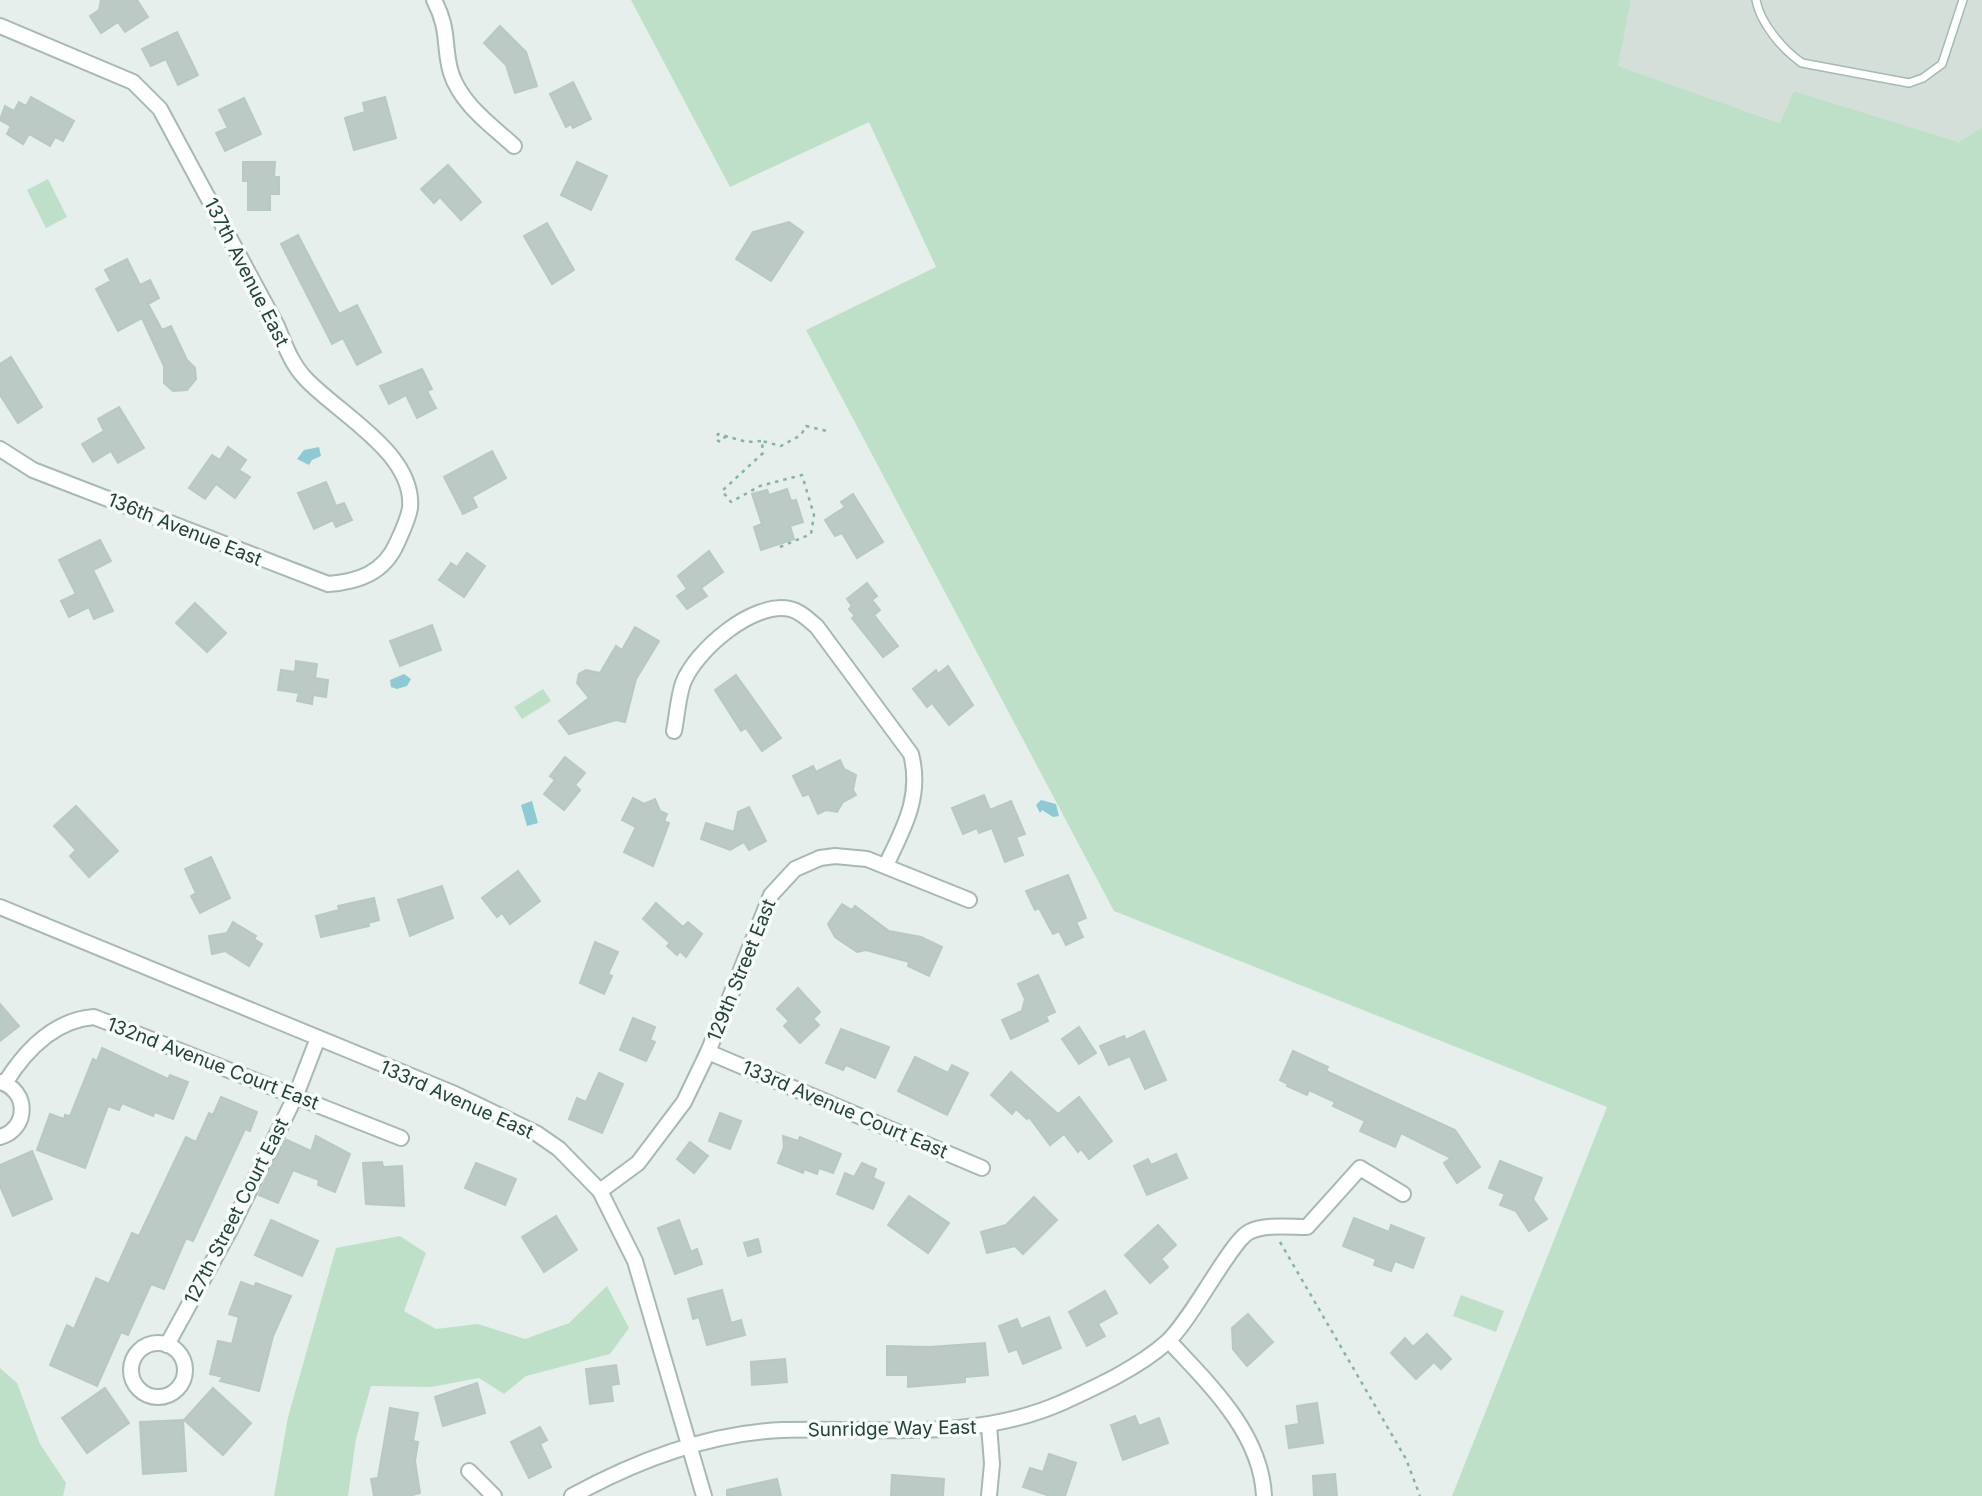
<svg xmlns="http://www.w3.org/2000/svg" width="1982" height="1496" font-family="Inter,sans-serif">
  <style>
    .built { fill: #d4dfda }
    .green { fill: #bfe0c8 }
    .water { fill: #8ec9d4 }
    .building { fill: #bbcac4; stroke: #b8c9c2; stroke-width: 2 }
    .lines { fill: none; stroke-linecap: round; stroke-linejoin: round }
    .lane-casing { stroke: #a8b8b2; stroke-width: 10 }
    .street-casing { stroke: #a8b8b2; stroke-width: 18 }
    .path { stroke: #86b3a5; stroke-width: 2.5; stroke-dasharray: 3.5 5; stroke-linecap: butt }
    .lane { stroke: #fff; stroke-width: 7 }
    .street { stroke: #fff; stroke-width: 14 }
    .labels { text-anchor: middle; stroke-width: 7; stroke-linejoin: round; paint-order: stroke }
    .street-label { font-size: 19px; fill: #24423a; stroke: #f7fbf9 }
  </style>
  <rect width="100%" height="100%" fill="#e6efeb"/>
  <path class="built" d="M1631 0H1982V127L1959 142 1794 91 1781 123 1617 66Z"/>
  <g class="green">
    <path d="M631 0H1631L1618 66 1780 123 1794 91 1959 142 1982 127V1496H1452L1607 1107 1114 911 806 330 936 267 869 122 730 187Z"/>
    <path d="M48 179 67 217 46 228 27 190Z"/>
    <path d="M543 689 551 701 522 719 514 707Z"/>
    <path d="M400 1236 426 1253 404 1311 436 1329 478 1324 525 1339 569 1323 607 1286 629 1328 610 1354 526 1376 504 1394 479 1378 431 1387 371 1386 356 1439 348 1496H274L288 1417 336 1248Z"/>
    <path d="M1461 1295 1504 1311 1496 1332 1453 1316Z"/>
    <path d="M0 1368 17 1383 40 1444 66 1483 63 1496H0Z"/>
  </g>
  <g class="water">
    <path d="M319 447 321 456 312 460 309 465 297 459 304 450Z"/>
    <path d="M404 674 411 679 407 686 397 689 391 687 390 680Z"/>
    <path d="M1041 800 1056 804 1059 816 1053 817 1042 810 1040 813 1036 805Z"/>
    <path d="M532 801 538 823 527 826 521 805Z"/>
  </g>
  <g class="building">
    <path d="M101 0H137L148 17 125 32 118 22 101 33 90 16 99 10Z"/>
    <path d="M500 26 526 52 537 86 515 93 506 65 484 43Z"/>
    <path d="M177 32 198 75 178 85 166 59 151 66 142 49Z"/>
    <path d="M573 82 591 119 573 128 571 124 566 127 550 94Z"/>
    <path d="M31 97 74 121 63 141 55 137 50 146 29 134 23 144 7 134 11 126 0 120 5 106 14 111 19 102 26 106Z"/>
    <path d="M385 97 396 138 354 150 345 118 365 112 363 103Z"/>
    <path d="M244 98 261 134 225 151 216 133 228 128 219 110Z"/>
    <path d="M243 162H275L274 177H279V194H270V210H248V181H243Z"/>
    <path d="M577 162 607 176 591 210 561 195Z"/>
    <path d="M448 165 481 202 461 220 440 197 434 203 421 189Z"/>
    <path d="M789 222 803 232 771 281 736 259 753 232Z"/>
    <path d="M547 223 574 270 552 284 524 236Z"/>
    <path d="M298 235 339 314 357 305 381 352 357 365 343 338 332 344 281 244Z"/>
    <path d="M127 259 140 285 150 280 159 298 148 304 162 330 171 326 187 360 195 368 196 379 187 390 173 391 164 383V366L142 318 118 331 96 289 111 281 105 270Z"/>
    <path d="M11 357 42 407 18 423 0 395V364Z"/>
    <path d="M422 369 432 389 427 391 436 408 417 418 406 395 389 404 380 386Z"/>
    <path d="M119 407 144 448 118 463 111 451 93 462 82 444 104 431 98 419Z"/>
    <path d="M228 447 246 460 239 470 250 477 235 498 216 484 205 499 189 488 212 455 220 460Z"/>
    <path d="M492 451 506 478 472 497 477 507 463 514 444 477Z"/>
    <path d="M326 482 336 506 344 503 352 520 336 527 333 520 314 529 298 493Z"/>
    <path d="M787 489 791 501 796 500 803 522 790 526 794 539 761 550 754 527 762 524 752 494 767 490 769 495Z"/>
    <path d="M853 494 883 542 857 558 842 533 835 536 825 520 845 507 841 502Z"/>
    <path d="M100 540 111 561 93 570 113 611 94 619 89 607 69 617 61 601 76 594 59 560Z"/>
    <path d="M709 551 723 572 701 588 707 596 687 609 677 596 687 589 678 576Z"/>
    <path d="M467 553 485 566 464 597 439 580 451 563 457 567Z"/>
    <path d="M867 583 877 596 872 600 880 610 874 615 898 646 883 657 852 618 855 616 849 609 852 606 847 599Z"/>
    <path d="M195 603 226 633 207 652 176 623Z"/>
    <path d="M432 625 441 650 400 666 390 641Z"/>
    <path d="M635 627 659 641 636 679 625 722 616 720 569 734 559 721 589 698 577 683 579 674 586 670 600 673 616 646 622 650Z"/>
    <path d="M296 661 317 664 315 678 328 680 326 697 313 695 312 704 297 701 299 693 278 690 281 670 295 672Z"/>
    <path d="M948 666 973 705 949 725 932 703 927 707 913 689 936 670 938 674Z"/>
    <path d="M736 675 781 738 762 751 746 728 741 731 715 690Z"/>
    <path d="M565 757 585 773 575 785 580 790 564 810 544 794 555 780 550 776Z"/>
    <path d="M840 760 844 769 856 775 853 790 856 795 843 802 837 812 826 810 818 814 809 794 803 796 793 776 813 766 816 772Z"/>
    <path d="M984 795 990 810 1011 801 1025 834 1016 837 1023 855 1005 862 992 828 979 833 977 828 963 834 952 808Z"/>
    <path d="M633 798 644 804 655 799 660 811 667 814 664 821 669 823 653 866 624 852 636 827 622 820Z"/>
    <path d="M76 806 118 851 89 877 70 856 76 850 54 826Z"/>
    <path d="M749 807 766 841 749 850 744 842 730 850 701 839 706 823 734 832 738 812Z"/>
    <path d="M211 857 230 898 200 913 191 896 196 893 185 869Z"/>
    <path d="M518 871 540 901 510 924 502 913 497 917 482 898Z"/>
    <path d="M1068 875 1086 918 1076 922 1083 937 1066 945 1059 931 1053 934 1039 908 1035 910 1026 891Z"/>
    <path d="M442 886 453 918 410 936 398 900Z"/>
    <path d="M374 898 379 920 368 923 369 926 321 937 316 916 339 910 338 906Z"/>
    <path d="M656 903 683 927 688 922 702 934 686 957 680 951 677 955 667 946 670 943 643 919Z"/>
    <path d="M842 904 852 910 855 906 889 931 921 937 942 947 929 976 908 966 909 962 866 950 857 952 835 937 828 924Z"/>
    <path d="M233 922 256 936 254 939 262 944 249 966 225 951 212 954 209 936 227 933Z"/>
    <path d="M595 942 618 952 608 974 612 976 604 994 580 983Z"/>
    <path d="M1038 975 1055 1012 1046 1016 1048 1021 1011 1039 1002 1020 1022 1011 1025 999 1018 984Z"/>
    <path d="M798 988 820 1012 813 1019 819 1025 800 1043 784 1026 789 1021 777 1009Z"/>
    <path d="M0 1004 19 1026 0 1041Z"/>
    <path d="M633 1018 655 1027 650 1040 655 1042 646 1061 620 1050Z"/>
    <path d="M1079 1027 1096 1053 1079 1064 1062 1039Z"/>
    <path d="M841 1029 889 1047 875 1078 846 1065 843 1070 826 1063Z"/>
    <path d="M1144 1031 1166 1080 1145 1089 1130 1056 1109 1065 1100 1046 1124 1036 1126 1040Z"/>
    <path d="M102 1048 168 1079 170 1075 188 1082 173 1119 155 1112 153 1116 122 1103 119 1110 108 1106 85 1168 37 1150 50 1114 64 1119 65 1115 70 1116 93 1059 97 1061Z"/>
    <path d="M1293 1051 1328 1067 1326 1071 1455 1130 1480 1167 1457 1183 1444 1163 1451 1158 1401 1133 1395 1147 1360 1131 1365 1121 1333 1106 1335 1102 1309 1090 1307 1095 1287 1086 1288 1084 1280 1080Z"/>
    <path d="M915 1057 948 1073 952 1065 968 1073 947 1115 898 1091Z"/>
    <path d="M1011 1072 1058 1114 1079 1097 1112 1141 1089 1159 1081 1149 1078 1152 1064 1134 1050 1145 1029 1117 1027 1119 1016 1109 1012 1114 991 1095Z"/>
    <path d="M599 1073 623 1084 602 1133 569 1119 577 1098 586 1102Z"/>
    <path d="M221 1097 257 1112 250 1131 245 1129 193 1241 186 1238 164 1289 151 1284 128 1335 121 1332 97 1386 50 1365 67 1325 74 1329 96 1278 109 1284 132 1233 139 1236 186 1137 196 1142 209 1113 213 1115Z"/>
    <path d="M720 1113 741 1121 730 1149 709 1141Z"/>
    <path d="M316 1136 350 1154 335 1192 318 1185 319 1180 293 1170 278 1203 259 1195 285 1139 311 1151Z"/>
    <path d="M783 1136 798 1141 800 1137 841 1154 833 1173 819 1168 817 1174 804 1169 803 1173 778 1163 784 1147Z"/>
    <path d="M690 1142 708 1156 694 1173 677 1159Z"/>
    <path d="M32 1151 52 1199 13 1216 0 1186V1165Z"/>
    <path d="M1176 1154 1187 1178 1147 1195 1134 1166 1148 1159 1151 1165Z"/>
    <path d="M1500 1161 1542 1178 1533 1199 1547 1219 1529 1231 1516 1211 1500 1205 1505 1194 1489 1188Z"/>
    <path d="M382 1162 383 1167 402 1166 404 1206 366 1204 363 1163Z"/>
    <path d="M476 1163 516 1179 505 1205 465 1188Z"/>
    <path d="M862 1163 876 1169 873 1178 884 1183 873 1209 837 1194 845 1173 854 1177Z"/>
    <path d="M909 1196 949 1223 928 1253 888 1225Z"/>
    <path d="M1034 1197 1057 1220 1023 1254 1015 1246 987 1253 981 1232 1006 1225Z"/>
    <path d="M556 1216 577 1250 544 1272 522 1237Z"/>
    <path d="M1354 1218 1389 1232 1391 1225 1424 1238 1413 1268 1395 1261 1391 1271 1374 1265 1376 1259 1343 1246Z"/>
    <path d="M271 1220 318 1241 302 1276 255 1255Z"/>
    <path d="M679 1220 691 1252 697 1249 702 1264 675 1274 658 1228Z"/>
    <path d="M1158 1225 1176 1245 1161 1259 1168 1267 1150 1283 1125 1255Z"/>
    <path d="M758 1239 761 1252 748 1256 744 1243Z"/>
    <path d="M241 1282 254 1287 256 1283 291 1296 273 1336 259 1391 220 1381 223 1377 210 1374 218 1341 232 1344 239 1317 229 1314Z"/>
    <path d="M722 1290 731 1323 741 1320 745 1335 707 1345 699 1317 693 1319 688 1299Z"/>
    <path d="M1105 1291 1117 1313 1098 1324 1105 1336 1087 1346 1069 1312Z"/>
    <path d="M1248 1314 1273 1342 1247 1366 1233 1349 1232 1328Z"/>
    <path d="M1049 1317 1061 1348 1023 1364 1017 1349 1009 1352 999 1326 1017 1319 1021 1329Z"/>
    <path d="M1427 1334 1451 1359 1441 1369 1434 1362 1416 1379 1391 1353 1405 1338 1413 1347Z"/>
    <path d="M985 1343 988 1375 965 1377V1382L908 1387V1375H887V1346L929 1347Z"/>
    <path d="M785 1359 787 1382 752 1385 751 1362Z"/>
    <path d="M616 1365 619 1384 611 1385 613 1401 590 1404 586 1369Z"/>
    <path d="M477 1383 485 1413 443 1426 435 1397Z"/>
    <path d="M105 1388 129 1423 87 1453 62 1418Z"/>
    <path d="M213 1388 251 1423 223 1455 184 1420Z"/>
    <path d="M1317 1403 1323 1443 1289 1448 1286 1426 1299 1424 1297 1406Z"/>
    <path d="M390 1408 418 1413 413 1441 418 1442 415 1461 420 1493 409 1496H374L371 1479 378 1478Z"/>
    <path d="M1135 1416 1139 1426 1159 1418 1168 1443 1123 1460 1111 1425Z"/>
    <path d="M183 1420 186 1471 143 1474 140 1422Z"/>
    <path d="M540 1427 547 1440 540 1444 551 1467 529 1478 511 1442Z"/>
    <path d="M1049 1454 1076 1463 1065 1496H1050L1023 1487 1030 1468 1043 1472Z"/>
    <path d="M1335 1474 1337 1496H1314L1313 1476Z"/>
    <path d="M892 1475 944 1479 943 1496H891Z"/>
    <path d="M777 1479 781 1496H727V1490Z"/>
  </g>
  <g class="lines">
    <g class="lane-casing">
      <path id="lane" d="M1756 0C1760 23 1783 50 1802 63L1909 83 1923 78 1942 64 1963 0"/>
    </g>
    <g class="street-casing">
      <g id="street">
        <path d="M434 0C450 30 443 46 451 73 461 104 491 125 514 146"/>
        <path d="M0 26 133 82 160 109 277 326C285 345 291 363 305 378 337 413 415 453 410 508 408 520 402 532 397 543 384 573 358 582 328 584L33 470 0 449"/>
        <path d="M674 731C677 716 678 698 683 683 696 650 753 601 790 609 800 611 809 620 817 627L911 754C922 796 904 828 886 865"/>
        <path d="M0 907 455 1094 536 1133 559 1149 600 1191 635 1261 704 1496"/>
        <path d="M708 1052 982 1168"/>
        <path d="M0 1082C29 1090 29 1129 0 1137"/>
        <path d="M5 1083C25 1051 54 1020 94 1017L401 1138"/>
        <path d="M600 1191 638 1163 684 1102 708 1052 771 895 795 869 820 858 835 856 867 859 969 900"/>
        <path d="M1169 1341C1209 1384 1261 1433 1264 1496"/>
        <circle cx="158" cy="1370" r="27"/>
        <path d="M167 1345 230 1230 296 1095 318 1038"/>
        <path d="M989 1425 992 1464 989 1496"/>
        <path d="M469 1471 494 1496"/>
        <path d="M572 1496C636 1461 709 1433 783 1430 877 1427 972 1442 1061 1403 1096 1387 1138 1368 1167 1342 1191 1321 1231 1241 1249 1232 1265 1224 1289 1227 1307 1227L1360 1168 1403 1194"/>
      </g>
    </g>
    <g class="path">
      <path d="M726 436 720 442 716 439 718 434 747 442 762 441"/>
      <path d="M780 547 811 534 814 515 802 475 760 486 731 502 722 491 763 453 762 441 781 446 801 435 806 426 827 431"/>
      <path d="M1280 1242 1406 1459 1420 1496"/>
    </g>
    <use href="#lane" class="lane"/>
    <use href="#street" class="street"/>
  </g>
  <g class="labels">
    <g class="street-label">
      <text transform="translate(247 272) rotate(63)" y="7">137th Avenue East</text>
      <text transform="translate(185 529) rotate(22)" y="7">136th Avenue East</text>
      <text transform="translate(741 970) rotate(-68)" y="7">129th Street East</text>
      <text transform="translate(213 1063) rotate(21)" y="7">132nd Avenue Court East</text>
      <text transform="translate(457 1099) rotate(24)" y="7">133rd Avenue East</text>
      <text transform="translate(845 1109) rotate(23)" y="7">133rd Avenue Court East</text>
      <text transform="translate(236 1211) rotate(-63)" y="7">127th Street Court East</text>
      <text transform="translate(892 1428) rotate(-1)" y="7">Sunridge Way East</text>
    </g>
  </g>
</svg>
